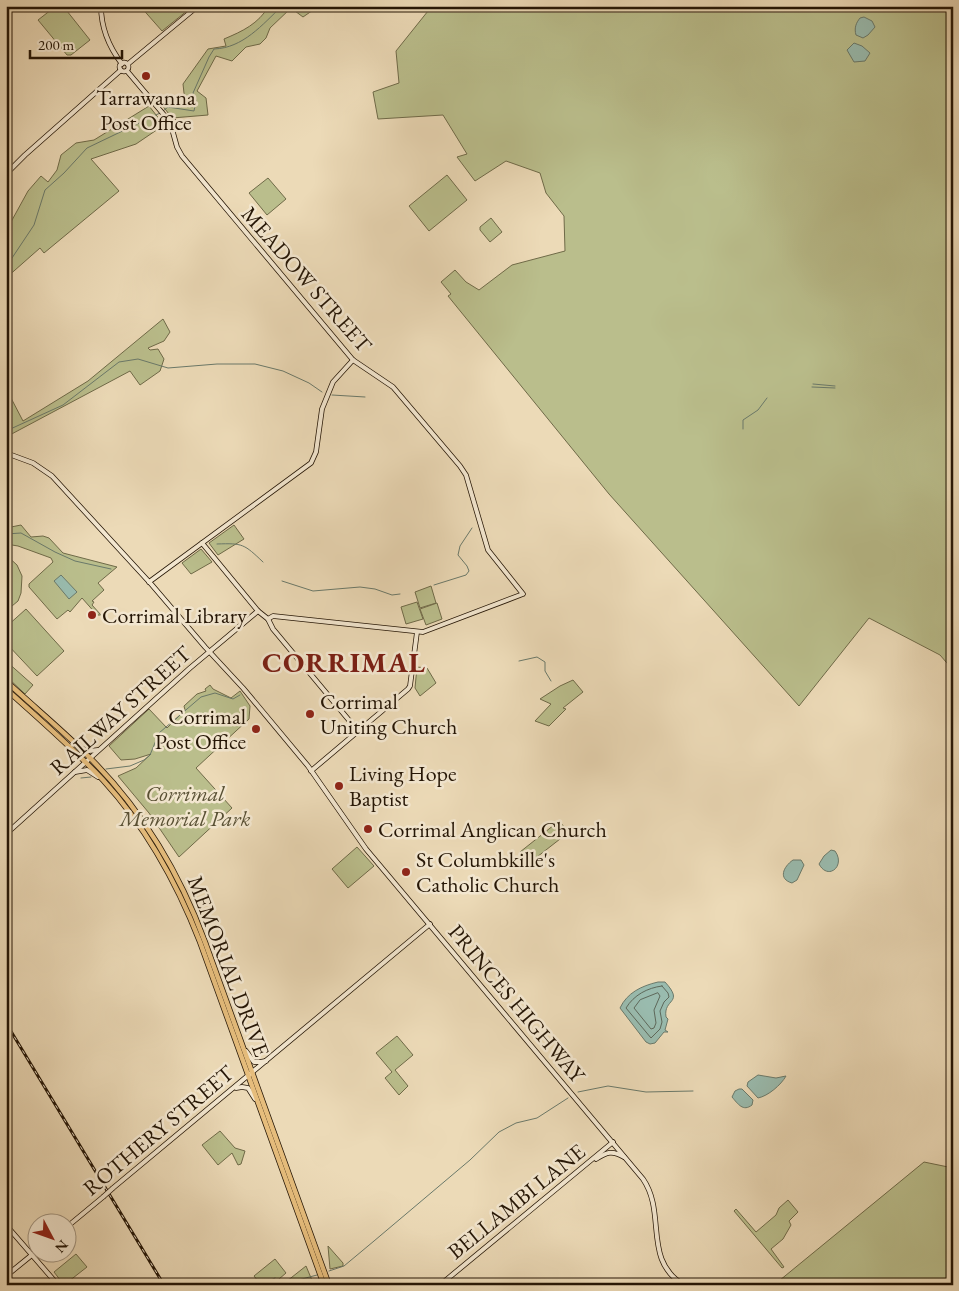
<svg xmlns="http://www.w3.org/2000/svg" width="959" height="1291" font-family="'EB Garamond',serif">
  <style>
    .green { fill: #babe8c; stroke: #6f6a48 }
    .water { fill: #99bbae; stroke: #6a796a }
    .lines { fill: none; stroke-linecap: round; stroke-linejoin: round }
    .shore { stroke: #5e685a; stroke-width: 1 }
    .stream { stroke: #6a796a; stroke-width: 1 }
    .secondary-casing { stroke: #241505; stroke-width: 5.5 }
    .primary-casing { stroke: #241505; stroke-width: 6 }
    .secondary { stroke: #f3e7d0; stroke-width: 4 }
    .primary { stroke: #e6bd7c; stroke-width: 4.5 }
    .rail-casing { stroke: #241505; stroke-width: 3 }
    .rail { stroke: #f3e7d0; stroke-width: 1; stroke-dasharray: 4; stroke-linecap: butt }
    .secondary-bridge-casing { stroke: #241505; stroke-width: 5.5; stroke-linecap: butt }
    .secondary-bridge { stroke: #f3e7d0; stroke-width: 4 }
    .poi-dot { fill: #8f2418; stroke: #f3e7d0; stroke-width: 2 }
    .labels { text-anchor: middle; stroke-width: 5; stroke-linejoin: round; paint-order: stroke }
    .poi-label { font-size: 22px; fill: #241505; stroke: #f3e7d0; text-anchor: start }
    .street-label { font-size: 22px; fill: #241505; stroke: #f3e7d0 }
    .park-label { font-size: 22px; font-style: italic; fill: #585034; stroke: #f3e7d0 }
    .district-label { font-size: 28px; font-weight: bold; letter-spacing: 1px; fill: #7a1f14; stroke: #f3e7d0 }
  </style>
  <rect width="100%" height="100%" fill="#ecdab7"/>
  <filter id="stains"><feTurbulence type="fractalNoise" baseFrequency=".004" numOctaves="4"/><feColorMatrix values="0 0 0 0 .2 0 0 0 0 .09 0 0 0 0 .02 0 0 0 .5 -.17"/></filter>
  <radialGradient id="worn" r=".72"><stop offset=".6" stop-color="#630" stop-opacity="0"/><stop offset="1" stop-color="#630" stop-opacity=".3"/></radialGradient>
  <g class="green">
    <path d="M56 6H63L90 40 71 55H67L38 20Z"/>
    <path d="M140 6H193L162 31Z"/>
    <path d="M269 6H319L303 17 291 8 270 28 266 38 260 44 246 47 232 61 216 56 197 91 206 98 208 115 172 118 162 105 173 100 185 102 183 84 208 49 226 46 224 39C243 31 258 24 269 6Z"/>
    <path d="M432 6H953V670L940 655 869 618 799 706 609 494 448 296 451 294 441 282 455 270 466 282 479 290 512 265 565 251 564 216 546 193 540 173 506 161 475 181 457 157 467 154 443 115 378 119 373 92 399 83 396 51Z"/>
    <path d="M149 106 164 125 136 144 91 159 119 191 44 253 40 248 6 278V231L28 191 41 176 48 182 57 170 61 155 76 143 94 140Z"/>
    <path d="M447 175 467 200 429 231 409 206Z"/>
    <path d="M268 178 286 199 267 215 249 193Z"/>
    <path d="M491 218 502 232 490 242 480 230V227Z"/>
    <path d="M163 319 170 332 164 341 148 348 150 350 158 349 164 359 160 371 140 385 130 371 6 437V399L11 398 23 421 88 381Z"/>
    <path d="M21 525 31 537 43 536 49 538 63 553 117 567 98 583 104 590 92 601 94 602 92 605 101 615H97L82 598 70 612 68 610 57 619 29 587V584L53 562 51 558 18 546 6 544V528Z"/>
    <path d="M234 525 244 539 218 555 209 543Z"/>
    <path d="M201 549 212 562 191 574 182 563Z"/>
    <path d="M6 555 17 565 22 576 21 593 18 601 6 611Z"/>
    <path d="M431 586 436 603 420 608 415 592Z"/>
    <path d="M417 602 423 619 406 624 401 607Z"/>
    <path d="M437 603 442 619 426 625 420 609Z"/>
    <path d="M26 609 64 651 37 676 6 643V627Z"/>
    <path d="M6 661 33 685 25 694 6 676Z"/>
    <path d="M417 667 427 668 436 683 420 696 415 688Z"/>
    <path d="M573 680 583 692 563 708 566 709 549 726 535 721 551 704 540 699 560 686Z"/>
    <path d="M210 685 213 689 231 698 240 691 250 706 249 719 196 768 232 808 179 857 149 813 118 776 136 768 151 754 135 759 121 760 109 746 149 709 167 728 185 710 184 706 197 694 206 691 205 689Z"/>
    <path d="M559 821 569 832 528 864 520 852Z"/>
    <path d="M357 847 374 866 348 888 332 869Z"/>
    <path d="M397 1036 413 1055 395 1070 408 1086 399 1095 385 1078 392 1072 376 1053Z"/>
    <path d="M220 1131 235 1148 245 1151 241 1164 238 1165 232 1153 218 1165 202 1145Z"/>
    <path d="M924 1162 953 1168V1285H774Z"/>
    <path d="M788 1200 798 1212 789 1221 791 1225 783 1239 771 1249 784 1267 782 1268 734 1211 736 1209 756 1232 776 1215 779 1208Z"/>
    <path d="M328 1246 343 1263V1266L330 1269Z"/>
    <path d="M76 1254 87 1267 64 1285 54 1272Z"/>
    <path d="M275 1259 286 1273 272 1285H261L254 1276Z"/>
    <path d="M306 1266 314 1285H282Z"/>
  </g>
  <g class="water">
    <path d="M864 17 872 21 875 27 868 35 863 38 856 35C854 28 856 23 860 18Z"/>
    <path d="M854 43 862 46 870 53 865 61 854 62 847 50Z"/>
    <path d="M61 575 77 592 69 599 54 581Z"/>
    <path d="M831 850 835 851C846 866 828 881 819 864L824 856Z"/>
    <path d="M793 860H801L804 865 797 880 792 883C778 879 783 867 793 860Z"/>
    <path d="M658 982H665C685 1004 663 998 666 1017L668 1019 665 1030 668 1032H664L655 1043 650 1044 646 1042 620 1008C627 993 641 986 658 982Z"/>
    <path d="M758 1075 776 1078 786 1076C781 1085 768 1096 758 1098L747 1086 748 1082Z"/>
    <path d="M739 1089H742L753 1100 752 1105C743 1112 738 1104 732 1097L735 1091Z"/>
  </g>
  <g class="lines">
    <g class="shore">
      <path d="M662 986 668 993 669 997 664 1002 660 1011 662 1022 660 1029 651 1038 626 1008C634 995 647 988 662 986Z"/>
      <path d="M658 993 660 996 654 1010 656 1023 654 1028 651 1029 634 1008 640 1000Z"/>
    </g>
    <g class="stream">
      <path d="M163 111 168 107 194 111 196 101 193 93 209 57 214 49C243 48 262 25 282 6"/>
      <path d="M6 267 34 225 45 190 64 173 87 148 160 113"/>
      <path d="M813 384 835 386"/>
      <path d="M812 387 835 388"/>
      <path d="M332 395 365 397"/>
      <path d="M743 429V420L758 410 767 398"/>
      <path d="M6 431 63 405 119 362 138 359 168 368 217 364H255L283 371 309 383 322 392"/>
      <path d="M6 534 21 533 55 552 75 561 111 569"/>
      <path d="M217 544C243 543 244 544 263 562"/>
      <path d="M282 581 313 591 360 587 375 589 392 595 400 594"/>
      <path d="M434 585 466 575 469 571 467 566 458 555 460 546 472 528"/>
      <path d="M519 661 537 657 545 662V671L551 681"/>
      <path d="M106 769 130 766 144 760 150 755 159 733 201 697 215 693 233 699 240 695"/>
      <path d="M6 775 9 778"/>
      <path d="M81 778 91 777"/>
      <path d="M578 1092 608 1086 646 1092 693 1091"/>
      <path d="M329 1271 344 1266 374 1241 470 1160 499 1132 516 1123 537 1118 568 1098"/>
      <path d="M287 1283 317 1275"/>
      <path d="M261 1285 275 1278"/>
    </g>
    <g class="secondary-casing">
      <g id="secondary">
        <path d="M101 6C101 27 109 47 122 64"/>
        <circle cx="124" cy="67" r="4.5"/>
        <path d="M128 64 198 6"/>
        <path d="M127 71 170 122"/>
        <circle cx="172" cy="125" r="4"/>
        <path d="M172 129 177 147 182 156 353 360 393 387 460 466 466 475 488 550 523 594 423 632 273 616 268 619"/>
        <path d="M6 174 25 155 121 70"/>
        <path d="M6 453 33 463 52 476 152 585 205 647 243 688 308 766 366 849 643 1179C667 1214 642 1260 684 1285"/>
        <path d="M202 543 258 611 268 619 273 629 358 731"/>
        <path d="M149 582 311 463 316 452 322 409 333 382 353 360"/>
        <path d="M80 748 89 751 98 750"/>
        <path d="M311 771 408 689 410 686 417 632"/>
        <path d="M75 772 87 770 98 777"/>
        <path d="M6 834 190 668 258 611"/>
        <path d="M246 1051 254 1062H260L266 1061"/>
        <path d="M236 1088 242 1087 248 1088 255 1099"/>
        <path d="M596 1159C607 1152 612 1150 624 1157"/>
        <path d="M113 1188 430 924"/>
        <path d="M6 1225 58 1285"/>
        <path d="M68 1226 103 1197"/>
        <path d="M6 1276 38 1250"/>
        <path d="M440 1285 613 1142"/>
      </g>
    </g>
    <g class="primary-casing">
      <g id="primary">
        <path d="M6 681C35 708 66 733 93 761 144 813 180 874 205 942L329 1285"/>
        <path d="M6 689C39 719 73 748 103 780 146 827 177 883 200 942L324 1285"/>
      </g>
    </g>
    <use href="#secondary" class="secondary"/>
    <use href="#primary" class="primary"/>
    <g class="rail-casing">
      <path id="rail" d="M6 1023 164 1285"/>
    </g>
    <use href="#rail" class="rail"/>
    <g class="secondary-bridge-casing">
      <path id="secondary-bridge" d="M103 1197 113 1188"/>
    </g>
    <use href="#secondary-bridge" class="secondary-bridge"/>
  </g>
  <g class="poi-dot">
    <circle cx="146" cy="76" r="5"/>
    <circle cx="92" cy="615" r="5"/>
    <circle cx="310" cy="714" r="5"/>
    <circle cx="256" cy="729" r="5"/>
    <circle cx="339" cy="786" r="5"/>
    <circle cx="368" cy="829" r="5"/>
    <circle cx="406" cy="872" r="5"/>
  </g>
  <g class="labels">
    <g class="poi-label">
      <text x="146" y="105" text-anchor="middle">Tarrawanna<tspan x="146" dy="25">Post Office</tspan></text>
      <text x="102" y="623">Corrimal Library</text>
      <text x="320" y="709">Corrimal<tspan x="320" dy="25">Uniting Church</tspan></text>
      <text x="246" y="724" text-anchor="end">Corrimal<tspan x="246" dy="25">Post Office</tspan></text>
      <text x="349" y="781">Living Hope<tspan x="349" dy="25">Baptist</tspan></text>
      <text x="378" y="837">Corrimal Anglican Church</text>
      <text x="416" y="867">St Columbkille's<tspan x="416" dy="25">Catholic Church</tspan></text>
    </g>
    <g class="street-label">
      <text transform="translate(307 279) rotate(49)" y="8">MEADOW STREET</text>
      <text transform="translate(120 710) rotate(-42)" y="8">RAILWAY STREET</text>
      <text transform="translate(229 966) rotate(69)" y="8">MEMORIAL DRIVE</text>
      <text transform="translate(517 1003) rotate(50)" y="8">PRINCES HIGHWAY</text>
      <text transform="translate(158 1130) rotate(-40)" y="8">ROTHERY STREET</text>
      <text transform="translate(516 1201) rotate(-39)" y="8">BELLAMBI LANE</text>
    </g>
    <g class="park-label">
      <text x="185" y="801">Corrimal<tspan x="185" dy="25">Memorial Park</tspan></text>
    </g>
    <g class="district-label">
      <text x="344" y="672">CORRIMAL</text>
    </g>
  </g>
  <rect width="959" height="1291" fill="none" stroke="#ecdab7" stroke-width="25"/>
  <rect x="8" y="8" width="944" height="1276" fill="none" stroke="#241505" stroke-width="2.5"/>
  <rect x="12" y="12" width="934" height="1266" fill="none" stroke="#241505"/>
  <g transform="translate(52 1238) rotate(131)"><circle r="24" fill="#f3e7d0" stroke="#a0937f"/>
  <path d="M0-4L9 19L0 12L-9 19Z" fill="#8f2418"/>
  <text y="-8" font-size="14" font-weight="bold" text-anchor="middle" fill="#241505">N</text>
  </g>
  <path d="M30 50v8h92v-8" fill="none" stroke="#241505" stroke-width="2.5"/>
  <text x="38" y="50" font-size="15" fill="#241505" stroke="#f3e7d0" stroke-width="4" paint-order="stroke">200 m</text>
  <rect width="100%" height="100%" filter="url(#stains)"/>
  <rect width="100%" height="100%" fill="url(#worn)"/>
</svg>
